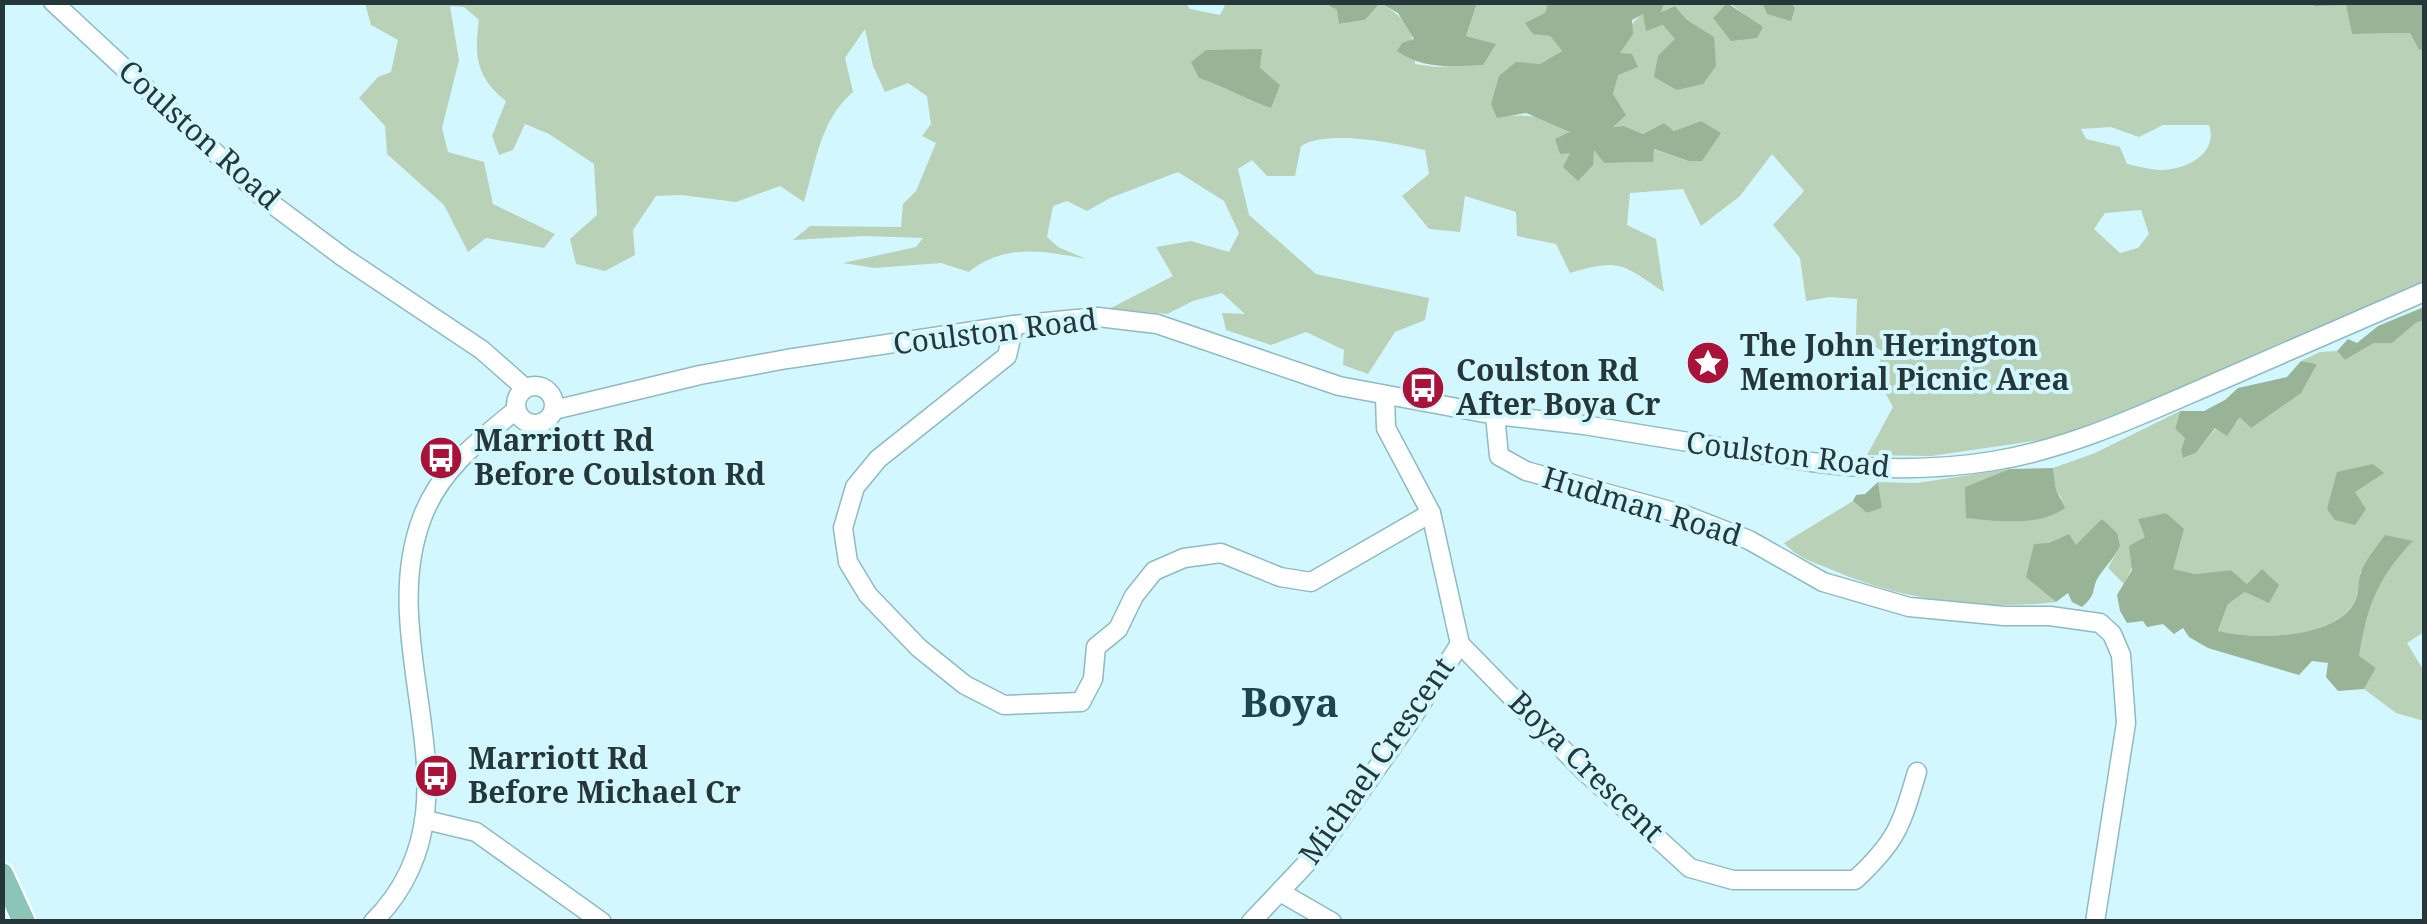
<svg xmlns="http://www.w3.org/2000/svg" width="2427" height="924" font-family="'Noto Serif',serif">
  <style>
    .green { fill: #b9d1b7; fill-rule: evenodd }
    .forest { fill: #99b397 }
    .lines { fill: none; stroke-linecap: round; stroke-linejoin: round }
    .minor-casing { stroke: #8ebac2; stroke-width: 21 }
    .major-casing { stroke: #fff; stroke-width: 26 }
    .minor { stroke: #fff; stroke-width: 18 }
    .major { stroke: #8cc5b8; stroke-width: 22 }
    .labels { text-anchor: middle; stroke-width: 8; stroke-linejoin: round; paint-order: stroke }
    .street-label { font-size: 30px; fill: #25373a; stroke: #d3f7fe }
    .poi-label { font-size: 30px; font-weight: bold; fill: #25373a; stroke: #d3f7fe; text-anchor: start }
    .district-label { font-size: 40px; font-weight: bold; fill: #1b464d; stroke: #d3f7fe }
  </style>
  <rect width="100%" height="100%" fill="#d3f7fe"/>
  <g class="green">
    <path d="M1185 2 1190 9 1220 15 1226 3 1325 2 1337 10 1340 24 1365 20 1380 3C1408 19 1415 32 1415 64L1436 67 1483 64 1495 44 1466 36 1477 3H1548L1545 13 1526 24 1550 36 1562 51 1540 64 1497 117C1529 113 1544 116 1571 133L1555 139 1593 148 1604 163 1653 162V149L1687 161 1701 121 1674 131 1664 123 1643 134 1624 126 1611 127C1613 96 1616 29 1644 13L1646 30 1664 25 1676 40 1714 37 1686 19 1675 6 1660 12 1664 3H1727L1713 18 1742 13 1730 3H1762L1767 14 1795 8 1792 2 2346 4 2352 34 2410 33 2419 50 2424 49V283L2261 356 2054 438 1931 456 1867 455 1893 407 1877 378 1882 351 1856 335 1857 299 1830 297 1806 301 1800 258 1773 225 1804 191 1772 154 1740 196 1701 226 1683 189 1630 193 1627 225 1656 239 1664 292C1622 264 1620 258 1570 273L1556 244 1517 236 1516 212 1465 196 1460 232 1429 229 1402 196 1429 174 1425 150C1394 143 1328 129 1301 146L1295 176H1267L1252 160 1238 169 1249 215 1316 274 1429 298 1425 320 1395 332 1368 374 1343 365 1344 350 1306 332 1271 345 1226 330 1222 313 1245 314 1222 293 1193 301 1167 314 1109 309 1173 276 1156 247 1191 241 1229 252 1239 233 1224 201 1178 172 1110 198 1087 211 1067 201 1053 206 1047 237 1058 247 1086 259C1045 251 1004 243 969 272L941 263 874 268 843 263 916 247 923 238 865 236 793 240 810 226 901 227 903 204 916 191 936 143 922 136 931 124 927 96 908 83 885 92 873 66 865 29 845 58 853 92C820 120 816 162 804 202L780 186 736 202 681 195 656 196 633 230 635 255 605 271 576 264 570 239 597 215 594 164 549 134 525 124 513 150 499 155 492 136 506 101C476 77 474 56 479 20L464 7 450 6 459 60 442 128 448 152 484 162 493 204 555 234 544 248 486 238 468 252 444 205 387 154 385 126 359 98 378 77 391 72 398 40 371 25 365 3ZM2163 125H2209C2219 154 2185 171 2159 170 2148 169 2137 166 2127 164L2120 147 2086 139 2081 129 2111 127 2139 137ZM2141 210 2149 234 2138 248 2120 253 2094 229 2105 213Z"/>
    <path d="M2424 321V632L2407 643 2424 671V721L2396 713 2364 689 2376 668 2358 657C2367 607 2378 578 2412 542L2360 572C2359 582 2359 595 2354 603 2329 642 2257 638 2218 632L2228 604 2245 592 2247 584 2231 570 2195 574 2172 569 2166 513 2139 519 2146 538 2124 584 2108 568 2120 546 2103 520 2076 546 2068 535 2049 543 2026 576 2056 602C1980 611 1901 600 1830 569 1813 562 1796 557 1784 543L1853 501 1867 513 1882 508 1878 482 1917 483 2009 469 1965 487 2062 499 2056 490 2053 468 2095 453 2180 411 2175 429 2185 438 2181 450 2184 458 2196 453 2216 428 2237 423 2240 416 2304 383 2317 364 2301 361 2320 352 2337 351 2345 360 2374 343H2392L2417 322Z"/>
  </g>
  <g class="forest">
    <path d="M1325 3H1477L1466 36 1496 44 1483 65C1451 66 1424 70 1397 51L1402 43 1414 39 1398 13 1380 3 1365 20 1339 24 1337 10Z"/>
    <path d="M1548 3H1664L1661 12 1675 6 1686 19 1714 37 1716 66 1703 84 1677 90 1654 77 1658 56 1675 39 1663 25 1646 31 1643 14 1632 20 1633 34 1620 53 1632 54 1638 67 1618 75 1613 94 1626 115 1613 127 1624 126 1643 134 1664 123 1674 131 1701 121 1721 133 1702 161H1688L1654 149 1653 162 1604 163 1594 150 1593 165 1578 181 1563 167 1570 153 1560 154 1555 139 1570 132 1526 113 1497 118 1491 104 1499 76 1516 62 1540 64 1562 51 1550 36 1533 34 1525 23 1545 13Z"/>
    <path d="M1727 3 1763 27 1757 38 1731 41 1713 18Z"/>
    <path d="M1762 3H1792L1795 8 1791 21 1767 14Z"/>
    <path d="M2314 3H2424V49L2419 50 2410 33 2352 34 2346 5 2314 6Z"/>
    <path d="M1262 49 1260 68 1280 85 1271 108C1246 99 1224 86 1199 78L1191 62 1206 50Z"/>
    <path d="M2424 307V321L2417 322 2392 343H2374L2345 360 2337 351 2348 339 2357 343 2378 326Z"/>
    <path d="M2301 361 2317 364 2301 393 2251 428 2240 417 2227 436 2215 428 2196 453 2183 458 2181 450 2185 438 2175 429 2180 411H2204L2225 400 2238 388 2287 377Z"/>
    <path d="M2373 464 2384 473 2355 492 2366 509 2355 525 2335 520 2327 509 2337 472Z"/>
    <path d="M2053 468 2056 490 2065 508C2039 527 1997 521 1966 518L1965 487 2009 469Z"/>
    <path d="M1878 482 1882 508 1867 513 1853 501 1856 495 1865 494Z"/>
    <path d="M2166 513 2184 529 2173 569 2195 574 2231 570 2247 584 2262 569 2279 585 2269 603 2245 592 2228 604 2218 631C2253 640 2340 640 2356 599 2359 592 2358 583 2360 575 2364 561 2377 547 2385 535L2413 541C2378 578 2367 606 2359 656L2376 668 2364 689 2338 691 2326 677 2328 663 2312 661 2299 675 2208 648 2189 637 2183 628 2174 634 2163 624 2147 627 2143 621 2127 623 2120 611 2117 595 2132 570 2129 546 2145 537 2138 519Z"/>
    <path d="M2102 519 2117 533 2120 546C2114 558 2106 566 2099 576 2090 590 2099 592 2082 607L2072 602 2068 593 2056 602 2026 577 2034 544 2049 543 2069 534 2076 545Z"/>
  </g>
  <g class="lines">
    <g class="minor-casing">
      <g id="minor">
        <path d="M53 2 264 198 343 257 482 350 525 388"/>
        <path d="M1014 325 1007 356 878 459 855 487 843 528 848 562 868 595 919 648 965 685 1004 705 1081 702 1093 679 1096 647 1118 629 1134 596 1154 571 1184 558 1221 553 1280 577 1311 582 1431 513"/>
        <circle cx="535" cy="405" r="19"/>
        <path d="M1385 395 1386 428 1431 513 1460 644 1582 769 1690 868 1733 880H1855C1897 841 1901 826 1917 772"/>
        <path d="M554 410 700 375 787 359 1014 325 1098 317 1157 324 1339 386 1495 415 1584 425 1811 462C1872 470 1932 471 1993 461 2068 449 2139 416 2208 386 2280 355 2352 323 2424 292"/>
        <path d="M1495 415 1499 456 1526 471 1685 515 1749 540 1823 582 1909 607 2004 616H2050L2100 623 2112 634 2121 655 2126 723 2095 922"/>
        <path d="M426 820 476 832 602 922"/>
        <path d="M1280 892 1332 922"/>
        <path d="M373 922C490 805 371 652 422 518 439 471 479 440 516 410"/>
        <path d="M1251 922 1320 849 1408 724 1460 644"/>
      </g>
    </g>
    <g class="major-casing">
      <path id="major" d="M2 874 24 922"/>
    </g>
    <use href="#minor" class="minor"/>
    <use href="#major" class="major"/>
  </g>
  <defs>
    <g id="sight-disc" transform="scale(2.25)"><circle r="9.5" fill="#a91239" stroke="#d3f7fe"/><path d="M0-6L1.8-2.2L6-1.7L2.9 1.2L3.7 5.4L0 3.3L-3.7 5.4L-2.9 1.2L-6-1.7L-1.8-2.2Z" fill="#fff"/></g>
    <g id="bus-disc" transform="scale(2.25)"><circle r="9.5" fill="#a91239" stroke="#d3f7fe"/><path d="M-5-6H5V4H4V6H2V4H-2V6H-4V4H-5ZM-3.5-4V0h7V-4ZM-3.5 1.2v1.5H-2V1.2ZM2 1.2v1.5H3.5V1.2Z" fill="#fff"/></g>
  </defs>
  <g fill-rule="evenodd">
    <use href="#sight-disc" x="1708" y="363"/>
    <use href="#bus-disc" x="1423" y="388"/>
    <use href="#bus-disc" x="441" y="458"/>
    <use href="#bus-disc" x="436" y="776"/>
  </g>
  <g class="labels">
    <g class="street-label">
      <text transform="translate(199 135) rotate(42)" y="10">Coulston Road</text>
      <text transform="translate(995 332) rotate(-7)" y="10">Coulston Road</text>
      <text transform="translate(1788 455) rotate(7)" y="10">Coulston Road</text>
      <text transform="translate(1642 507) rotate(17)" y="10">Hudman Road</text>
      <text transform="translate(1377 761) rotate(-55)" y="10">Michael Crescent</text>
      <text transform="translate(1586 767) rotate(44)" y="10">Boya Crescent</text>
    </g>
    <g class="poi-label">
      <text x="1740" y="356">The John Herington<tspan x="1740" dy="34">Memorial Picnic Area</tspan></text>
      <text x="1456" y="381">Coulston Rd<tspan x="1456" dy="34">After Boya Cr</tspan></text>
      <text x="474" y="451">Marriott Rd<tspan x="474" dy="34">Before Coulston Rd</tspan></text>
      <text x="468" y="769">Marriott Rd<tspan x="468" dy="34">Before Michael Cr</tspan></text>
    </g>
    <g class="district-label">
      <text x="1290" y="717">Boya</text>
    </g>
  </g>
  <rect width="2427" height="924" fill="none" stroke="#25373a" stroke-width="10"/>
</svg>
